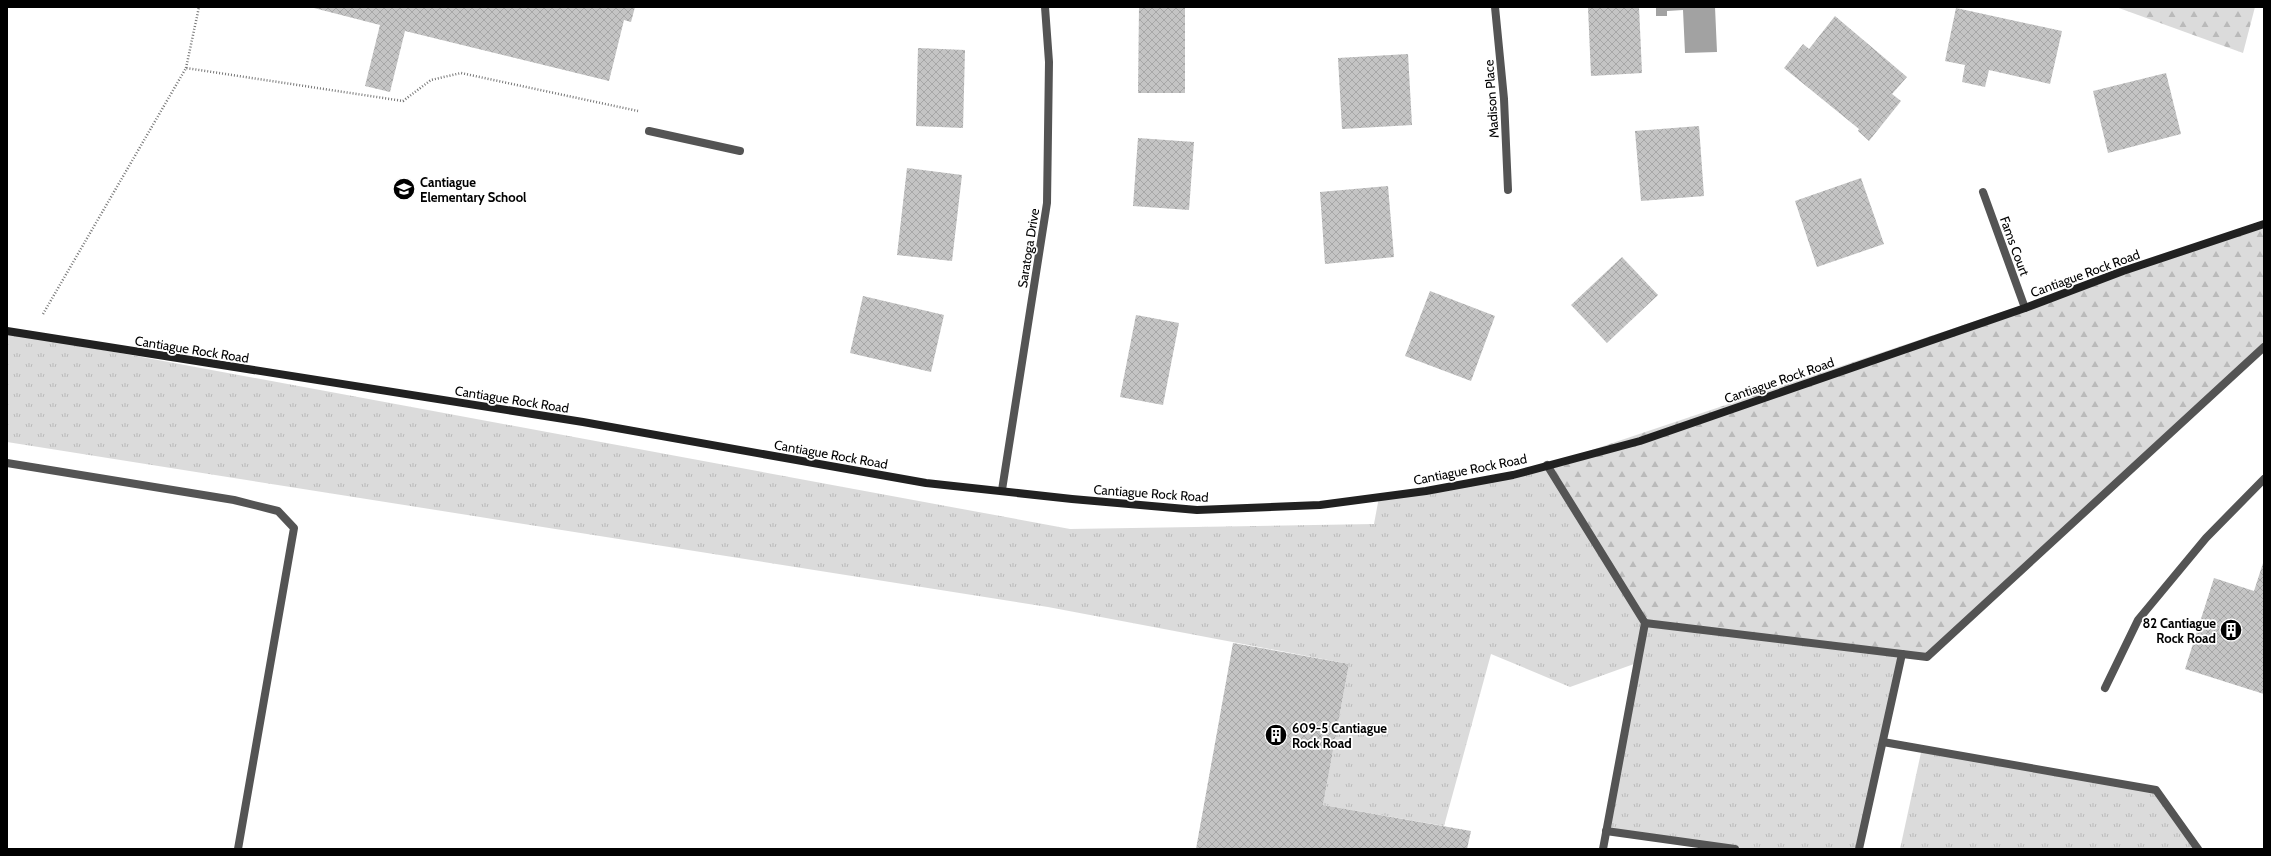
<svg xmlns="http://www.w3.org/2000/svg" width="2271" height="856" font-family="Cabin,sans-serif">
  <style>
    .grass { fill: url(#grass-tufts) }
    .forest { fill: url(#forest-firs) }
    .water { fill: #a2a2a2 }
    .building { fill: url(#building-cross-hatch) }
    .lines { fill: none; stroke-linecap: round; stroke-linejoin: round }
    .path { stroke: #767676; stroke-width: 2.5; stroke-dasharray: 1 2; stroke-linecap: butt }
    .service { stroke: #545454; stroke-width: 8 }
    .minor { stroke: #545454; stroke-width: 8 }
    .secondary { stroke: #212121; stroke-width: 8 }
    .labels { text-anchor: middle; stroke-width: 3.5; stroke-linejoin: round; paint-order: stroke }
    .street-label { font-size: 13px; fill: #000; stroke: #fff }
    .poi-label { font-size: 13px; font-weight: bold; fill: #000; stroke: #fff; text-anchor: start }
  </style>
  <defs>
    <pattern id="grass-tufts" width="24" height="20" patternUnits="userSpaceOnUse"><rect width="24" height="20" fill="#dbdbdb"/><path d="M3 7l-1-3M5 7V3M7 7l1-3M15 17l-1-3M17 17v-4M19 17l1-3" fill="none" stroke="#bababa"/></pattern>
    <pattern id="forest-firs" width="22" height="20" patternUnits="userSpaceOnUse"><rect width="22" height="20" fill="#dbdbdb"/><path d="M5 1l3.5 6h-7zM16 11l3.5 6h-7z" fill="#bababa"/></pattern>
    <pattern id="building-cross-hatch" width="8" height="8" patternUnits="userSpaceOnUse"><rect width="8" height="8" fill="#c4c4c4"/><path d="M0 0l8 8M0 8l8-8" fill="none" stroke="#a7a7a7"/></pattern>
  </defs>
  <rect width="100%" height="100%" fill="#fff"/>
  <g class="grass">
    <path d="M7 332 1070 529 1374 524 1379 497 1547 465 1902 654 1859 849H1735L1606 831 1634 664 1570 687 1491 654 1444 826 1323 805 1349 664 1048 607 7 442Z"/>
    <path d="M1922 748 2156 790 2203 849H1900Z"/>
  </g>
  <g class="forest">
    <path d="M2116 7H2255L2243 53Z"/>
    <path d="M2264 224V347L1927 657 1645 623 1547 465Z"/>
  </g>
  <path class="water" d="M1656 7H1715L1717 52 1685 53 1683 10 1667 11V16H1656Z"/>
  <g class="building">
    <path d="M310 7H635L631 22 624 20 609 81 405 31 390 92 365 86 380 25Z"/>
    <path d="M1139 7H1185V93H1138Z"/>
    <path d="M1588 7H1639L1642 73 1591 76Z"/>
    <path d="M1956 8 2062 31 2050 84 1989 70 1985 87 1962 82 1965 65 1945 61Z"/>
    <path d="M1835 16 1907 77 1892 94 1901 101 1869 141 1858 131 1859 129 1784 68 1803 44 1809 49Z"/>
    <path d="M918 48 965 50 963 128 916 126Z"/>
    <path d="M1408 54 1412 125 1342 129 1338 58Z"/>
    <path d="M2166 73 2181 134 2108 153 2093 91Z"/>
    <path d="M1699 126 1704 196 1641 201 1635 131Z"/>
    <path d="M1138 138 1194 142 1189 210 1133 206Z"/>
    <path d="M907 168 962 175 952 261 897 255Z"/>
    <path d="M1861 178 1884 244 1817 267 1795 201Z"/>
    <path d="M1388 186 1394 257 1325 264 1320 192Z"/>
    <path d="M1622 257 1658 295 1607 343 1571 305Z"/>
    <path d="M1430 291 1495 316 1471 381 1405 356Z"/>
    <path d="M863 296 944 315 931 372 850 353Z"/>
    <path d="M1136 315 1179 323 1163 405 1120 397Z"/>
    <path d="M2264 560V694L2185 669 2214 578 2254 591Z"/>
    <path d="M1233 643 1349 664 1323 805 1471 831 1467 849H1196Z"/>
  </g>
  <g class="lines">
    <g class="path">
      <path d="M186 68 199 7"/>
      <path d="M43 314 186 68 403 101 431 80 461 73 638 111"/>
    </g>
    <g class="service">
      <path d="M649 131 740 151"/>
      <path d="M7 463 234 500 278 511 294 528 238 849"/>
      <path d="M1547 465 1645 623 1603 849"/>
      <path d="M1645 623 1927 657 2264 347"/>
      <path d="M2105 688 2138 620 2206 538 2264 479"/>
      <path d="M1883 742 2156 790 2198 849"/>
      <path d="M1606 831 1735 849"/>
      <path d="M1859 849 1902 654"/>
    </g>
    <g class="minor">
      <path d="M1495 7 1504 99 1508 190"/>
      <path d="M1983 192 2025 308"/>
      <path d="M1002 490 1047 203 1049 62 1045 7"/>
    </g>
    <path class="secondary" d="M7 331 583 422 926 483 1072 499 1197 510 1320 505 1426 491 1513 475 1640 441 2025 308 2123 271 2264 224"/>
  </g>
  <defs>
    <g id="school-disc" transform="scale(1.15)"><circle r="9.5" fill="#000" stroke="#fff"/><path d="M0-5L7-2L0 1L-7-2ZM-4 1L0 2.5L4 1V4Q0 6-4 4Z" fill="#fff"/></g>
    <g id="building-disc" transform="scale(1.15)"><circle r="9.5" fill="#000" stroke="#fff"/><path d="M-4-6H4V6H1V3H-1V6H-4ZM-2.5-4.3h1.7v1.8h-1.7ZM.8-4.3h1.7v1.8H.8ZM-2.5-1h1.7V.8h-1.7ZM.8-1h1.7V.8H.8Z" fill="#fff"/></g>
  </defs>
  <g fill-rule="evenodd">
    <use href="#school-disc" x="404" y="189"/>
    <use href="#building-disc" x="2231" y="630"/>
    <use href="#building-disc" x="1276" y="735"/>
  </g>
  <g class="labels">
    <g class="street-label">
      <text transform="translate(1491 99) rotate(-94)" y="5">Madison Place</text>
      <text transform="translate(2015 246) rotate(70)" y="5">Fams Court</text>
      <text transform="translate(1028 248) rotate(-81)" y="5">Saratoga Drive</text>
      <text transform="translate(2085 273) rotate(-20)" y="5">Cantiague Rock Road</text>
      <text transform="translate(192 349) rotate(9)" y="5">Cantiague Rock Road</text>
      <text transform="translate(1779 380) rotate(-19)" y="5">Cantiague Rock Road</text>
      <text transform="translate(512 399) rotate(9)" y="5">Cantiague Rock Road</text>
      <text transform="translate(831 454) rotate(10)" y="5">Cantiague Rock Road</text>
      <text transform="translate(1470 469) rotate(-11)" y="5">Cantiague Rock Road</text>
      <text transform="translate(1151 493) rotate(4)" y="5">Cantiague Rock Road</text>
    </g>
    <g class="poi-label">
      <text x="420" y="187">Cantiague<tspan x="420" dy="15">Elementary School</tspan></text>
      <text x="2216" y="628" text-anchor="end">82 Cantiague<tspan x="2216" dy="15">Rock Road</tspan></text>
      <text x="1292" y="733">609-5 Cantiague<tspan x="1292" dy="15">Rock Road</tspan></text>
    </g>
  </g>
  <rect width="2271" height="856" fill="none" stroke="#000000" stroke-width="16"/>
</svg>
